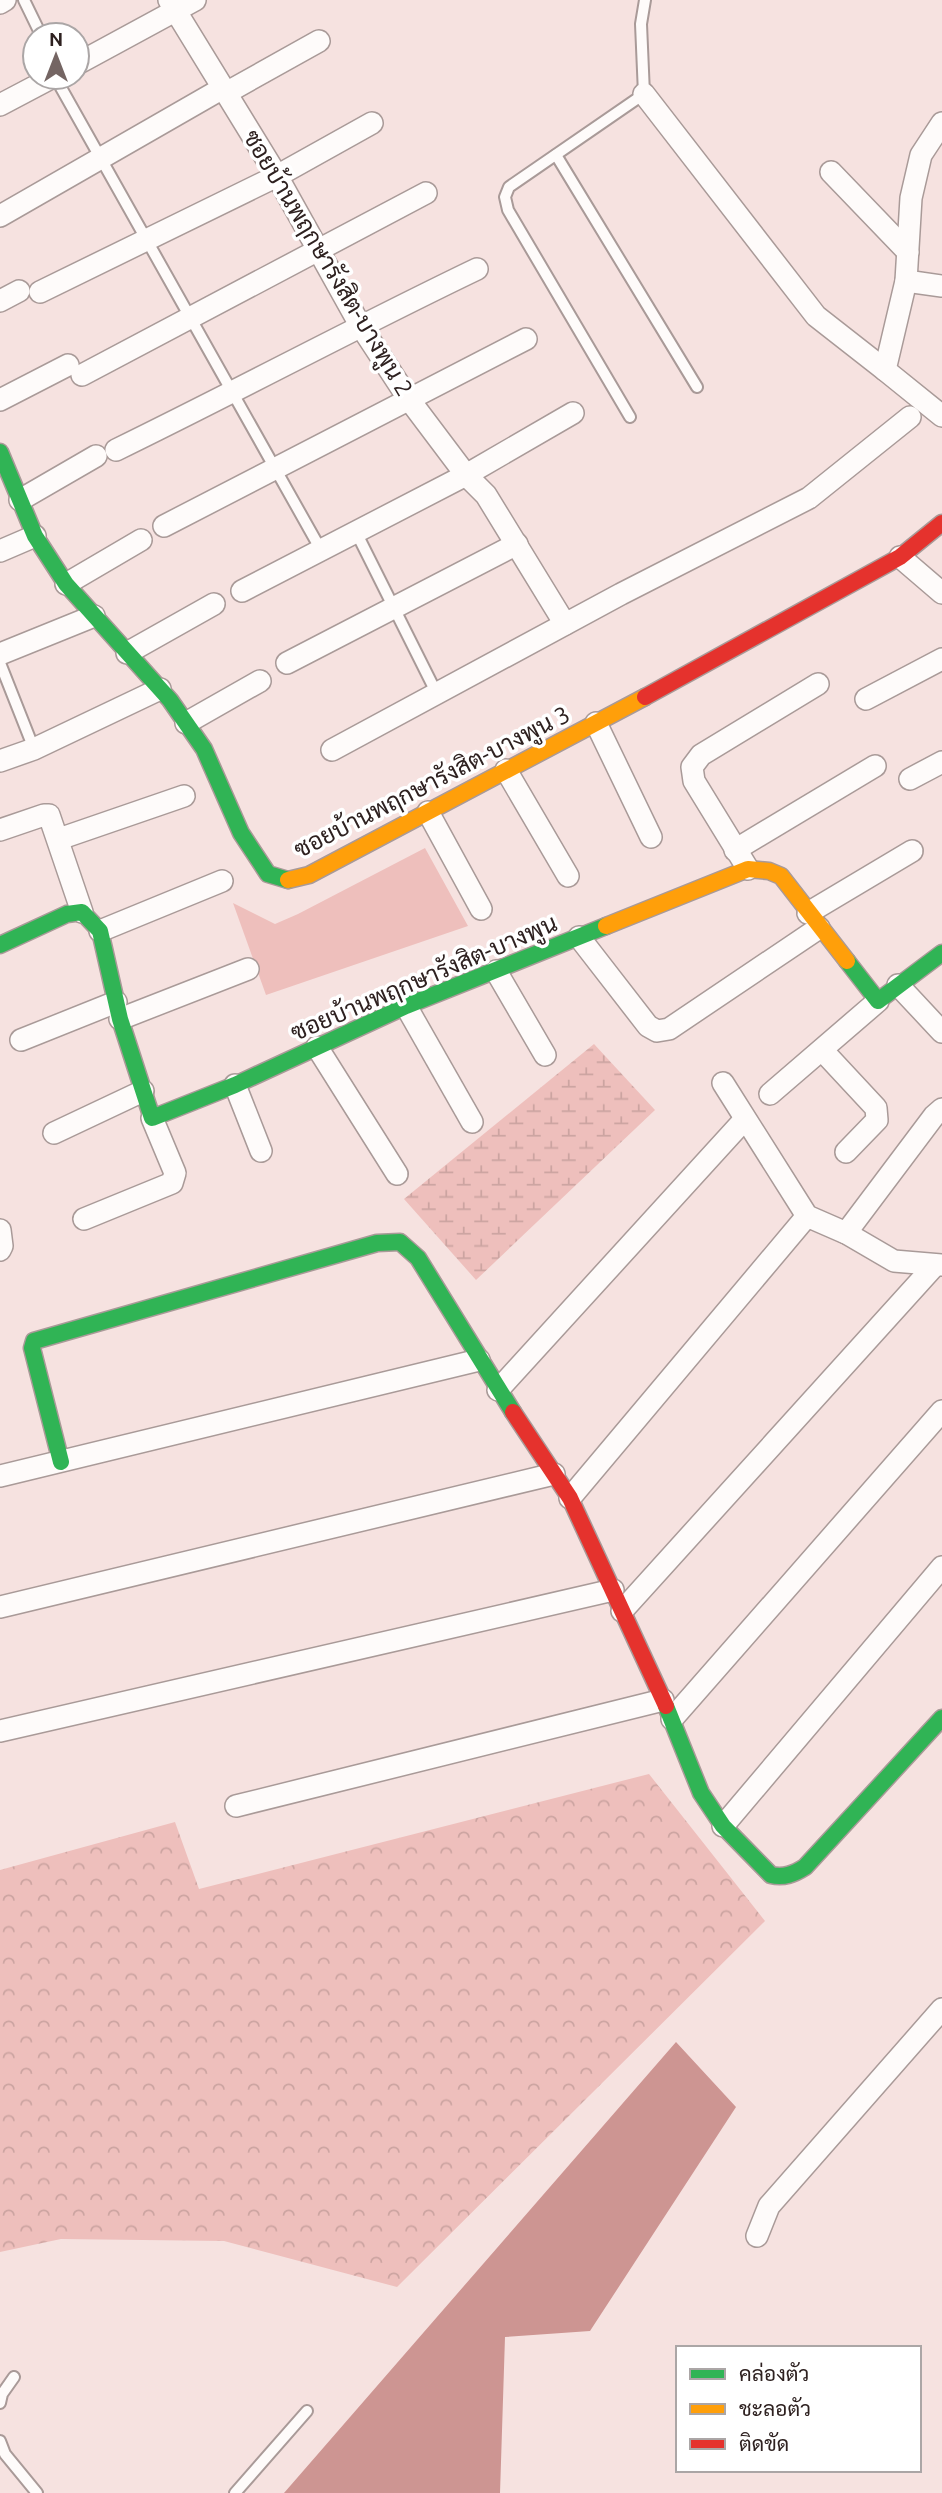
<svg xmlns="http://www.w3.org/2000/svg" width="942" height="2493" font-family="Ubuntu,Sarabun,sans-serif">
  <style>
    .forest { fill: url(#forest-crowns) }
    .wetland { fill: url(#wetland-marsh) }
    .garden { fill: #eebfbc }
    .water { fill: #cd9592 }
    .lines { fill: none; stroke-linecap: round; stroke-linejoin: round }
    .lane-casing { stroke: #a99a98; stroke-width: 14 }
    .street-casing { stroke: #a99a98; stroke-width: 24 }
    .fast-casing { stroke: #a99a98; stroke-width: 19 }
    .slow-casing { stroke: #a99a98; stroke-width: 19 }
    .jam-casing { stroke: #a99a98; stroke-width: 19 }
    .lane { stroke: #fefbfa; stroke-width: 10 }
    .street { stroke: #fefbfa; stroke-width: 21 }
    .fast { stroke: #30b455; stroke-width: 16 }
    .slow { stroke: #ff9f0a; stroke-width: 16 }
    .jam { stroke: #e5322d; stroke-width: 16 }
    .labels { text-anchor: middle; stroke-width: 7; stroke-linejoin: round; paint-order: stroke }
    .street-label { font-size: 24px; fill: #2e2120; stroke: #fff }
  </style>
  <defs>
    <pattern id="forest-crowns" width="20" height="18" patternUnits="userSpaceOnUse" patternTransform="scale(1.75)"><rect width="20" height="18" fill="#eebfbc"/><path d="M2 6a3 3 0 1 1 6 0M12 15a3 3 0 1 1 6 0" fill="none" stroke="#cca4a1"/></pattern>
    <pattern id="wetland-marsh" width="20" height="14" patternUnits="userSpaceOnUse" patternTransform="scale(1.75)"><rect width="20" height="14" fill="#eebfbc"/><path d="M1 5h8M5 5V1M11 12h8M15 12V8" fill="none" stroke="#cca4a1"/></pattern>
  </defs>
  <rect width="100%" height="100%" fill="#f6e2e0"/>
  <path class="forest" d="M649 1774 765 1921 397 2287 224 2241 61 2239 0 2252V1870L175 1822 199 1889Z"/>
  <path class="wetland" d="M594 1044 655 1110 476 1280 404 1199Z"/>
  <path class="garden" d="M425 848 468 926 266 995 233 903 275 924 298 914Z"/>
  <path class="water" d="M676 2042 736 2107 590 2331 505 2337 500 2493H284Z"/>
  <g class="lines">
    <g class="lane-casing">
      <g id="lane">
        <path d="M24 0 41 35"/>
        <path d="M55 77 321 550"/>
        <path d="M556 155 697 387"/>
        <path d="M630 417 508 210 505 197 509 187 644 94 641 24 645 0"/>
        <path d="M356 532 437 694"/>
        <path d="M0 663 34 749"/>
        <path d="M0 2403 2 2394 14 2377"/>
        <path d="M0 2441 5 2454 37 2493"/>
        <path d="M235 2493 307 2411"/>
      </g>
    </g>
    <g class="street-casing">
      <g id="street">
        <path d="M169 0 277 176 360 325 408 398 466 475 486 495 565 624"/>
        <path d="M0 3 5 0"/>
        <path d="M77 64 195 0"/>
        <path d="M226 93 319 41"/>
        <path d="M644 94 816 316 885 370"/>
        <path d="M0 105 53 77"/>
        <path d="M942 123 921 155 911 198 906 281 885 370 942 416"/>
        <path d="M831 172 908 252"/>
        <path d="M0 216 223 88"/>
        <path d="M906 281 942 286"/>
        <path d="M40 292 277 176 372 123"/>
        <path d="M0 301 19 291"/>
        <path d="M82 375 426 193"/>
        <path d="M0 400 68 365"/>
        <path d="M116 450C237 391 356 327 477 269"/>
        <path d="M20 500 96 456"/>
        <path d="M164 526 526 339"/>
        <path d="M0 551 35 536"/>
        <path d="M900 557 942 593"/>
        <path d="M66 584 141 540"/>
        <path d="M242 591 466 475 573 413"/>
        <path d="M127 653 214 604"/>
        <path d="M0 654 94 616"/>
        <path d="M287 663 517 544"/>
        <path d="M866 699 942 659"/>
        <path d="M186 723 260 681"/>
        <path d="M596 723 651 837"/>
        <path d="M332 750 621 594 809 498 910 417"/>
        <path d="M0 761 34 749 160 689"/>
        <path d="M506 770 568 876"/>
        <path d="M910 779 942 762"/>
        <path d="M428 812 481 909"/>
        <path d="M0 830 44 815H49L82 912"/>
        <path d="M59 839 184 796"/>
        <path d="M735 850 875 766"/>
        <path d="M748 869 694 781 692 767 701 755 818 684"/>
        <path d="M808 913 912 851"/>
        <path d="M100 931 222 881"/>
        <path d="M579 937 648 1026 657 1031 669 1029 819 928"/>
        <path d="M496 971 545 1055"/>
        <path d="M898 985 942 1032"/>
        <path d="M406 1006 472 1122"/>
        <path d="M120 1019 248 969"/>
        <path d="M21 1040 116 1002"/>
        <path d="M317 1047 397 1174"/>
        <path d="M822 1050 876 1108 877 1120 846 1152"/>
        <path d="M723 1083 807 1216 846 1233 894 1261 942 1265"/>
        <path d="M235 1085 261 1151"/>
        <path d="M770 1094 878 1001"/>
        <path d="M54 1133 143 1091"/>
        <path d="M84 1219 172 1183 175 1173 152 1118"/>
        <path d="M0 1230 2 1246 0 1250"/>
        <path d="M846 1233 934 1116 942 1109"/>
        <path d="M498 1390 745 1119"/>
        <path d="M0 1476 479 1360"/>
        <path d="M570 1498 807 1216"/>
        <path d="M0 1607 554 1474"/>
        <path d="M622 1611 935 1265"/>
        <path d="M672 1719 942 1411"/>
        <path d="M0 1731 613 1590"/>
        <path d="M236 1806 663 1700"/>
        <path d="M723 1826 942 1567"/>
        <path d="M757 2236 769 2206 942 2009"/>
      </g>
    </g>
    <g class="fast-casing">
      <g id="fast">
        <path d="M0 452 35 536 66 584 170 700 204 749 241 833 268 874 288 880"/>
        <path d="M0 945 67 914 82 912 100 931 120 1019 152 1118 235 1085 406 1006 606 926"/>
        <path d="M847 961 878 1001 942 953"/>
        <path d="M61 1462 32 1348 34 1341 377 1243 400 1242 418 1258 513 1412"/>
        <path d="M666 1706 701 1793 723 1826 771 1875C784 1878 794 1874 805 1867L942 1718"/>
      </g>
    </g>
    <g class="slow-casing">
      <g id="slow">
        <path d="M288 880 309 875 645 697"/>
        <path d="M606 926 748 869 769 871 781 876 847 961"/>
      </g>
    </g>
    <g class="jam-casing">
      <g id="jam">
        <path d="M645 697 900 557 942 523"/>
        <path d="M513 1412 570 1498 666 1706"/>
      </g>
    </g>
    <use href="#lane" class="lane"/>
    <use href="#street" class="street"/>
    <use href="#fast" class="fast"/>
    <use href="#slow" class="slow"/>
    <use href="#jam" class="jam"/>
  </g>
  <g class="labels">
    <g class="street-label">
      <text transform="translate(328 263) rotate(59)" y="8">ซอยบ้านพฤกษารังสิต-บางพูน 2</text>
      <text transform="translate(432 782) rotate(-27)" y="8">ซอยบ้านพฤกษารังสิต-บางพูน 3</text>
      <text transform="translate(424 978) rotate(-23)" y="8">ซอยบ้านพฤกษารังสิต-บางพูน</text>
    </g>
  </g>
  <rect x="676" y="2346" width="245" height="126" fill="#ffffff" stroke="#aba6a6" stroke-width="2"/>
  <rect x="690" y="2369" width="35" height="10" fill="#30b455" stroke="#aba6a6" stroke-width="2"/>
  <text x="739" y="2381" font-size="21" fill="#2e2120">คล่องตัว</text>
  <rect x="690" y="2404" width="35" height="10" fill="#ff9f0a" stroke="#aba6a6" stroke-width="2"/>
  <text x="739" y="2416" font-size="21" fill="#2e2120">ชะลอตัว</text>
  <rect x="690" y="2439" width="35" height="10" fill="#e5322d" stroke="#aba6a6" stroke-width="2"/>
  <text x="739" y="2451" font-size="21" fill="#2e2120">ติดขัด</text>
  <g transform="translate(56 56)"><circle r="33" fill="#ffffff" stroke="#aba6a6" stroke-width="2"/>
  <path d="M0-5L12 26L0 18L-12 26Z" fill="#746563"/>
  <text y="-10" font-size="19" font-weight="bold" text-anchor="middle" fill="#2e2120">N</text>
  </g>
</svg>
